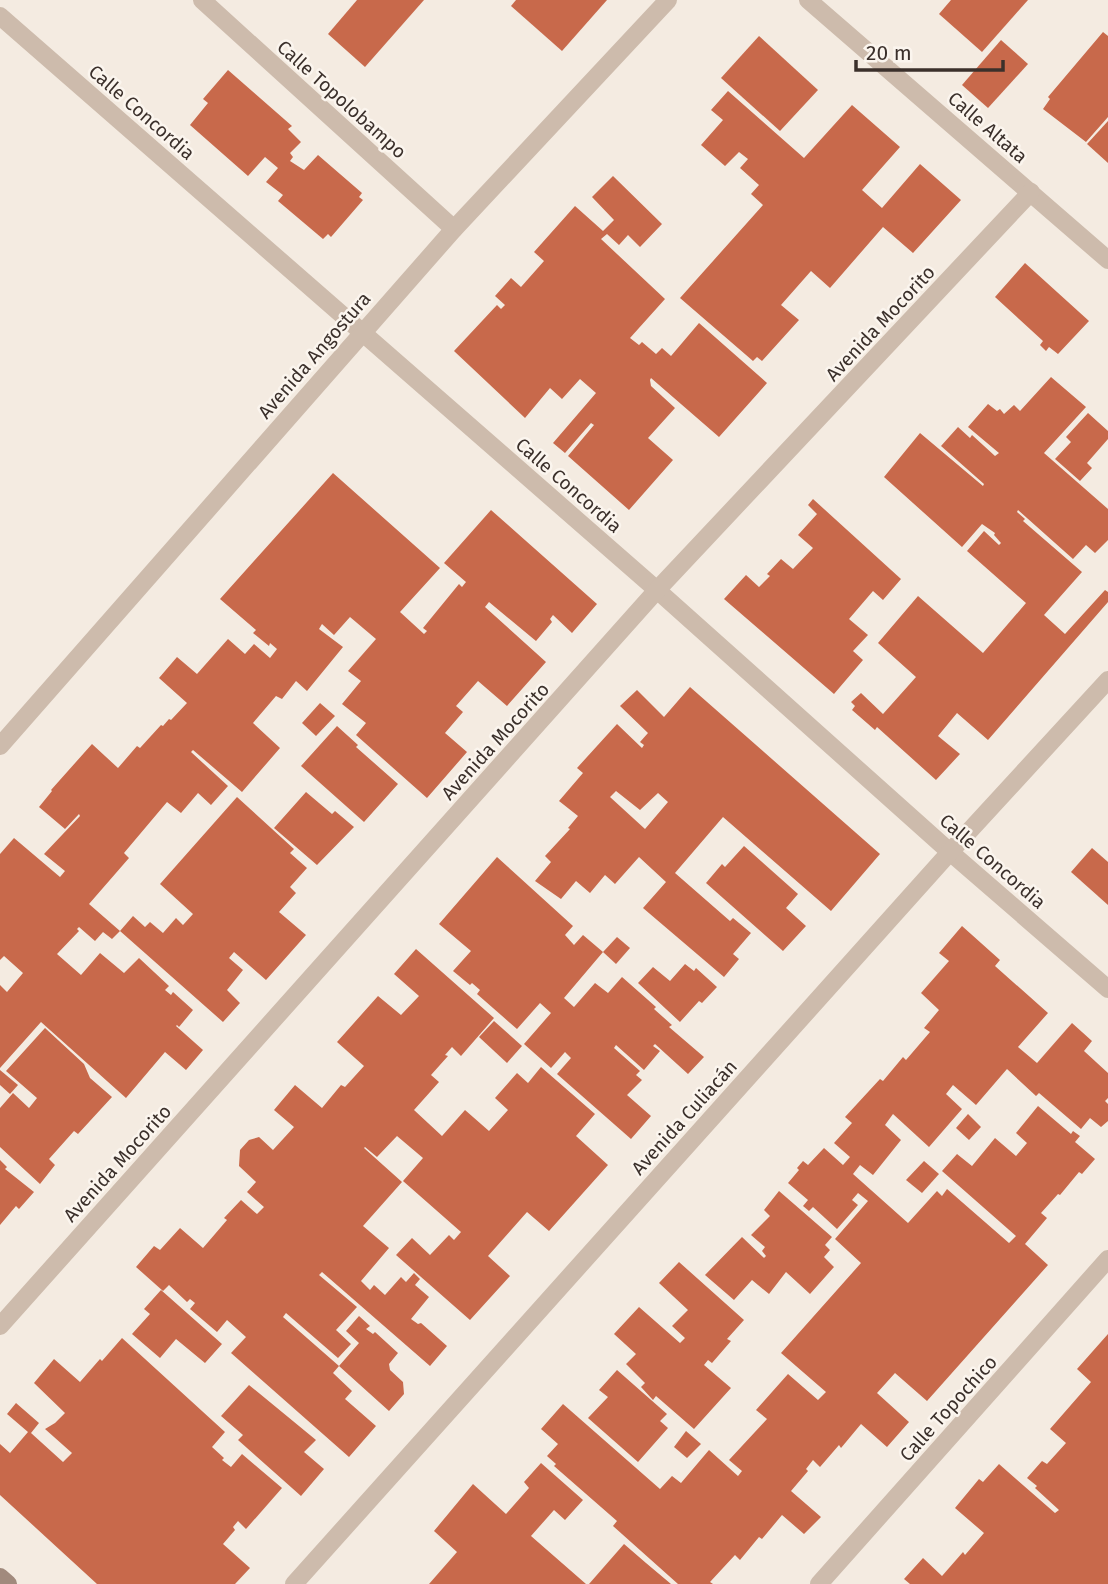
<svg xmlns="http://www.w3.org/2000/svg" width="1108" height="1584" font-family="'Fira Sans',sans-serif">
  <style>
    .building { fill: #c8694b; fill-rule: evenodd }
    .lines { fill: none; stroke-linecap: round; stroke-linejoin: round }
    .street { stroke: #cdbbac; stroke-width: 18 }
    .secondary { stroke: #a18a7d; stroke-width: 18 }
    .labels { text-anchor: middle; stroke-width: 5; stroke-linejoin: round; paint-order: stroke }
    .street-label { font-size: 19px; fill: #3b302b; stroke: #fbf5ee }
  </style>
  <rect width="100%" height="100%" fill="#f4ebe1"/>
  <g class="building">
    <path d="M357 0H424L365 67 328 34Z"/>
    <path d="M516 0H607L562 51 511 6Z"/>
    <path d="M951 0H1028L982 52 939 14Z"/>
    <path d="M1103 32 1108 36V117L1086 142 1043 109 1050 99 1048 97Z"/>
    <path d="M759 36 818 90 780 131 721 78Z"/>
    <path d="M1001 40 1028 64 988 108 962 85Z"/>
    <path d="M228 70 292 126 288 129 301 142 290 153 293 157 290 161 304 170 318 155 362 193 359 197 363 200 331 237 328 234 323 239 278 201 283 195 266 182 278 168 265 157 248 176 190 125 208 103 203 99Z"/>
    <path d="M728 91 804 158 852 105 900 147 862 190 882 208 920 164 961 200 913 253 883 227 830 288 811 271 781 305 799 320 762 361 757 357 753 361 680 298 763 205 751 194 759 185 740 168 748 159 739 152 725 166 701 145 723 120 711 110Z"/>
    <path d="M1108 121V163L1087 144Z"/>
    <path d="M613 176 662 224 640 247 628 235 619 245 607 234 601 239 665 299 630 338 639 345 642 342 656 354 662 348 671 356 699 323 767 383 719 437 651 378 650 380 651 386 675 408 648 438 673 460 629 510 568 456 594 425 591 423 565 453 553 443 596 393 580 379 562 399 550 388 525 418 454 351 497 305 501 309 505 305 495 296 511 278 521 287 544 261 534 252 575 206 603 231 614 220 592 197Z"/>
    <path d="M1025 263 1089 321 1058 354 1049 347 1046 351 1040 345 1043 341 995 297Z"/>
    <path d="M1051 377 1086 407 1044 453 1108 509V540L1095 553 1086 545 1073 559 1018 510 1017 512 1025 519 1023 521 1082 572 1044 615 1065 634 1105 590 1108 592V602L988 740 957 713 938 736 960 754 936 780 877 727 875 730 852 710 855 706 851 702 861 693 883 714 916 677 878 643 918 596 983 653 1026 603 967 551 984 531 999 545 1001 543 994 535 995 533 982 524 962 547 884 477 920 433 983 486 984 484 941 446 958 427 970 438 972 435 995 456 999 453 968 427 988 404 997 411 1000 409 1004 414 1014 405 1020 411Z"/>
    <path d="M1088 413 1108 431V439L1087 463 1092 468 1080 481 1055 459 1071 442 1066 437Z"/>
    <path d="M333 473 440 568 400 612 424 634 427 631 423 628 459 584 462 587 466 582 444 563 491 510 597 604 572 633 553 615 550 619 552 622 536 641 489 602 485 607 546 662 507 706 478 681 456 706 463 712 445 733 467 752 427 798 356 735 366 723 342 704 361 681 348 671 376 639 350 617 334 635 322 624 319 629 343 647 307 691 296 681 282 699 276 696 253 723 280 748 242 792 193 750 191 752 228 786 211 805 198 793 181 813 167 802 124 853 129 858 89 904 120 931 112 939 103 932 95 941 79 927 77 929 79 931 57 954 81 975 100 953 124 973 139 958 169 986 165 990 171 995 173 992 193 1010 179 1027 177 1025 176 1026 203 1050 186 1070 165 1052 126 1098 41 1022 0 1068V985L7 992 23 973 4 956 0 960V854L14 838 60 877 65 871 44 854 80 816 79 814 65 829 39 807 52 791 51 790 92 744 118 768 137 746 140 748 161 725 163 726 169 719 171 720 187 703 159 678 177 657 197 674 228 639 245 654 254 644 270 658 277 649 270 643 269 646 253 633 256 630 220 599Z"/>
    <path d="M813 499 901 579 883 600 873 591 849 619 868 635 853 651 863 660 834 694 724 599 746 575 759 587 770 576 767 574 781 559 793 569 813 548 798 535 817 514 808 505Z"/>
    <path d="M690 687 880 854 831 911 723 817 675 873 730 921 733 918 751 933 733 954 739 959 724 977 643 908 666 882 639 857 615 884 605 875 590 893 576 881 561 899 535 881 551 862 545 856 570 829 568 828 578 816 559 801 583 773 577 768 617 724 642 748 644 745 640 742 648 733 620 706 637 690 664 717ZM616 791 640 810 658 793 668 802 645 829 610 797Z"/>
    <path d="M320 703 335 716 316 736 302 723Z"/>
    <path d="M337 726 358 745 356 747 398 784 364 822 301 766Z"/>
    <path d="M306 792 332 814 335 811 354 827 317 865 274 828Z"/>
    <path d="M237 797 294 849 290 853 307 868 290 887 296 893 279 912 306 935 266 980 234 952 229 958 243 970 227 990 240 1003 223 1022 120 931 133 916 145 927 150 922 163 933 176 918 183 925 193 914 160 884Z"/>
    <path d="M744 846 798 894 786 908 806 926 783 951 706 883 722 864 725 867Z"/>
    <path d="M1092 848 1108 862V905L1071 872Z"/>
    <path d="M497 857 573 926 565 935 574 945 583 935 603 952 564 998 574 1007 595 983 608 993 622 977 656 1007 654 1009 672 1025 669 1027 704 1057 688 1074 655 1044 653 1046 660 1051 644 1070 616 1045 614 1048 640 1071 636 1075 642 1080 627 1095 651 1116 631 1139 557 1074 571 1058 565 1052 551 1068 524 1044 551 1013 540 1003 517 1029 477 994 480 990 472 983 470 985 453 971 471 951 439 924Z"/>
    <path d="M962 926 1000 960 995 966 1048 1013 1018 1047 1037 1063 1072 1023 1092 1041 1084 1051 1108 1073V1098L1105 1101 1108 1104V1121L1101 1127 1090 1118 1081 1129 1039 1093 1036 1096 1007 1069 976 1105 953 1085 946 1094 962 1109 929 1147 893 1114 885 1125 901 1140 873 1175 860 1165 853 1174 908 1223 937 1191 942 1196 947 1189 1009 1243 1016 1236 942 1171 957 1154 972 1166 995 1138 1016 1156 1027 1143 1016 1133 1038 1106 1071 1134 1073 1131 1080 1136 1075 1142 1095 1159 1082 1174 1079 1172 1060 1195 1058 1194 1041 1213 1047 1218 1025 1244 1048 1265 927 1401 895 1373 877 1393 909 1422 887 1447 861 1424 841 1448 839 1445 820 1467 813 1460 806 1469 808 1471 791 1491 821 1517 804 1534 782 1515 762 1539 759 1537 740 1560 735 1555 710 1582 713 1584H678L613 1526 617 1521 554 1466 556 1464 547 1456 558 1444 541 1429 563 1404 660 1489 672 1476 681 1483 709 1450 738 1476 742 1471 729 1460 767 1419 756 1410 788 1374 818 1400 826 1392 781 1353 861 1263 835 1239 868 1201 858 1193 852 1200 858 1205 837 1229 813 1207 809 1211 803 1206 808 1200 788 1183 799 1170 797 1168 803 1161 808 1165 824 1148 843 1165 850 1157 834 1143 852 1123 845 1117 880 1079 883 1081 903 1057 906 1060 930 1032 924 1028 939 1010 921 993 949 961 939 953Z"/>
    <path d="M617 937 630 948 616 964 603 952Z"/>
    <path d="M416 949 494 1018 461 1056 452 1047 445 1055 448 1056 431 1075 439 1082 414 1110 442 1136 465 1110 489 1131 508 1110 495 1098 517 1073 528 1083 541 1067 595 1114 576 1136 608 1165 549 1231 527 1212 488 1256 510 1276 470 1320 396 1255 412 1238 430 1255 449 1235 454 1240 461 1232 403 1181 423 1158 397 1136 377 1157 365 1147 364 1148 402 1182 363 1226 389 1248 361 1281 370 1290 374 1285 385 1295 401 1277 406 1282 414 1273 420 1279 415 1285 429 1297 411 1319 418 1324 421 1323 447 1346 430 1366 322 1272 319 1275 357 1307 336 1330 351 1344 338 1358 286 1313 283 1317 339 1366 359 1343 346 1331 359 1316 370 1326 366 1329 373 1334 375 1332 398 1353 389 1364 390 1370 403 1382 404 1394 389 1411 339 1366 333 1373 352 1391 345 1399 376 1426 349 1457 231 1353 246 1337 227 1320 217 1332 190 1309 195 1303 190 1299 187 1302 169 1285 163 1291 136 1267 154 1246 160 1250 180 1228 203 1248 227 1220 224 1218 241 1200 257 1214 264 1207 247 1192 256 1182 239 1166 240 1150 249 1140 259 1137 273 1150 294 1127 274 1110 295 1085 322 1108 341 1085 345 1087 364 1066 337 1042 378 996 401 1015 419 996 394 974Z"/>
    <path d="M685 964 694 971 696 968 717 987 702 1003 699 1001 680 1022 638 983 653 967 670 981Z"/>
    <path d="M494 1021 522 1046 507 1063 479 1037Z"/>
    <path d="M45 1028 84 1064 90 1078 112 1097 78 1134 74 1131 49 1159 55 1165 40 1184 0 1147V1108L13 1093 29 1108 37 1098 6 1071Z"/>
    <path d="M0 1070 18 1085 10 1094 0 1085Z"/>
    <path d="M968 1114 981 1127 969 1140 956 1128Z"/>
    <path d="M0 1160 7 1167 5 1169 34 1192 19 1209 16 1206 0 1225Z"/>
    <path d="M924 1161 939 1174 922 1193 906 1180Z"/>
    <path d="M779 1191 832 1237 825 1245 830 1250 824 1257 834 1267 810 1294 786 1272 769 1294 752 1280 734 1300 705 1275 742 1237 764 1258 766 1256 762 1251 765 1247 751 1235 770 1216 764 1210Z"/>
    <path d="M679 1262 744 1320 727 1339 731 1341 712 1363 708 1360 704 1365 731 1388 694 1429 656 1396 653 1400 641 1387 645 1383 626 1364 636 1354 614 1334 639 1307 680 1343 685 1338 672 1326 688 1310 659 1283Z"/>
    <path d="M161 1290 222 1344 205 1363 176 1339 160 1358 132 1334 150 1314 144 1309Z"/>
    <path d="M1108 1334V1584H910L904 1579 923 1558 942 1576 963 1552 965 1555 984 1533 955 1508 979 1479 983 1482 999 1464 1055 1513 1059 1510 1035 1488 1037 1486 1027 1478 1042 1461 1047 1464 1066 1443 1050 1429 1091 1382 1077 1369Z"/>
    <path d="M122 1338 225 1432 212 1447 224 1458 222 1460 231 1467 242 1454 282 1488 246 1529 238 1521 233 1527 235 1530 223 1544 250 1568 235 1584H97L0 1495V1444L10 1453 28 1432 7 1414 16 1403 39 1423 31 1433 63 1462 72 1453 45 1429 55 1423 65 1413 34 1383 54 1359 80 1382 100 1359 102 1361Z"/>
    <path d="M617 1370 667 1414 660 1421 668 1428 638 1462 588 1418 608 1397 599 1390Z"/>
    <path d="M249 1385 316 1440 304 1452 324 1469 301 1496 238 1440 243 1435 221 1416Z"/>
    <path d="M686 1431 701 1444 687 1458 674 1447Z"/>
    <path d="M541 1463 583 1500 565 1520 554 1510 531 1536 586 1584H429L457 1552 434 1531 473 1484 506 1514 529 1488 524 1482Z"/>
    <path d="M624 1544 646 1563 671 1584H589Z"/>
  </g>
  <g class="lines">
    <g class="street">
      <path d="M202 0 454 229"/>
      <path d="M808 0 1108 260"/>
      <path d="M0 16 657 590 950 852 1108 989"/>
      <path d="M0 746 454 229 668 0"/>
      <path d="M0 1326 657 590 1031 192"/>
      <path d="M294 1584 950 852 1108 680"/>
      <path d="M819 1584 1108 1259"/>
    </g>
    <path class="secondary" d="M0 1577 8 1584"/>
  </g>
  <g class="labels">
    <g class="street-label">
      <text transform="translate(342 99) rotate(42)" y="7">Calle Topolobampo</text>
      <text transform="translate(142 112) rotate(41)" y="7">Calle Concordia</text>
      <text transform="translate(988 127) rotate(41)" y="7">Calle Altata</text>
      <text transform="translate(880 323) rotate(-47)" y="7">Avenida Mocorito</text>
      <text transform="translate(314 355) rotate(-49)" y="7">Avenida Angostura</text>
      <text transform="translate(569 485) rotate(41)" y="7">Calle Concordia</text>
      <text transform="translate(495 741) rotate(-48)" y="7">Avenida Mocorito</text>
      <text transform="translate(993 861) rotate(41)" y="7">Calle Concordia</text>
      <text transform="translate(684 1117) rotate(-48)" y="7">Avenida Culiacán</text>
      <text transform="translate(117 1163) rotate(-48)" y="7">Avenida Mocorito</text>
      <text transform="translate(948 1408) rotate(-48)" y="7">Calle Topochico</text>
    </g>
  </g>
  <path d="M856 60v10h147v-10" fill="none" stroke="#3b302b" stroke-width="3.5"/>
  <text x="866" y="60" font-size="21" fill="#3b302b" stroke="#fbf5ee" stroke-width="5" paint-order="stroke">20 m</text>
</svg>
